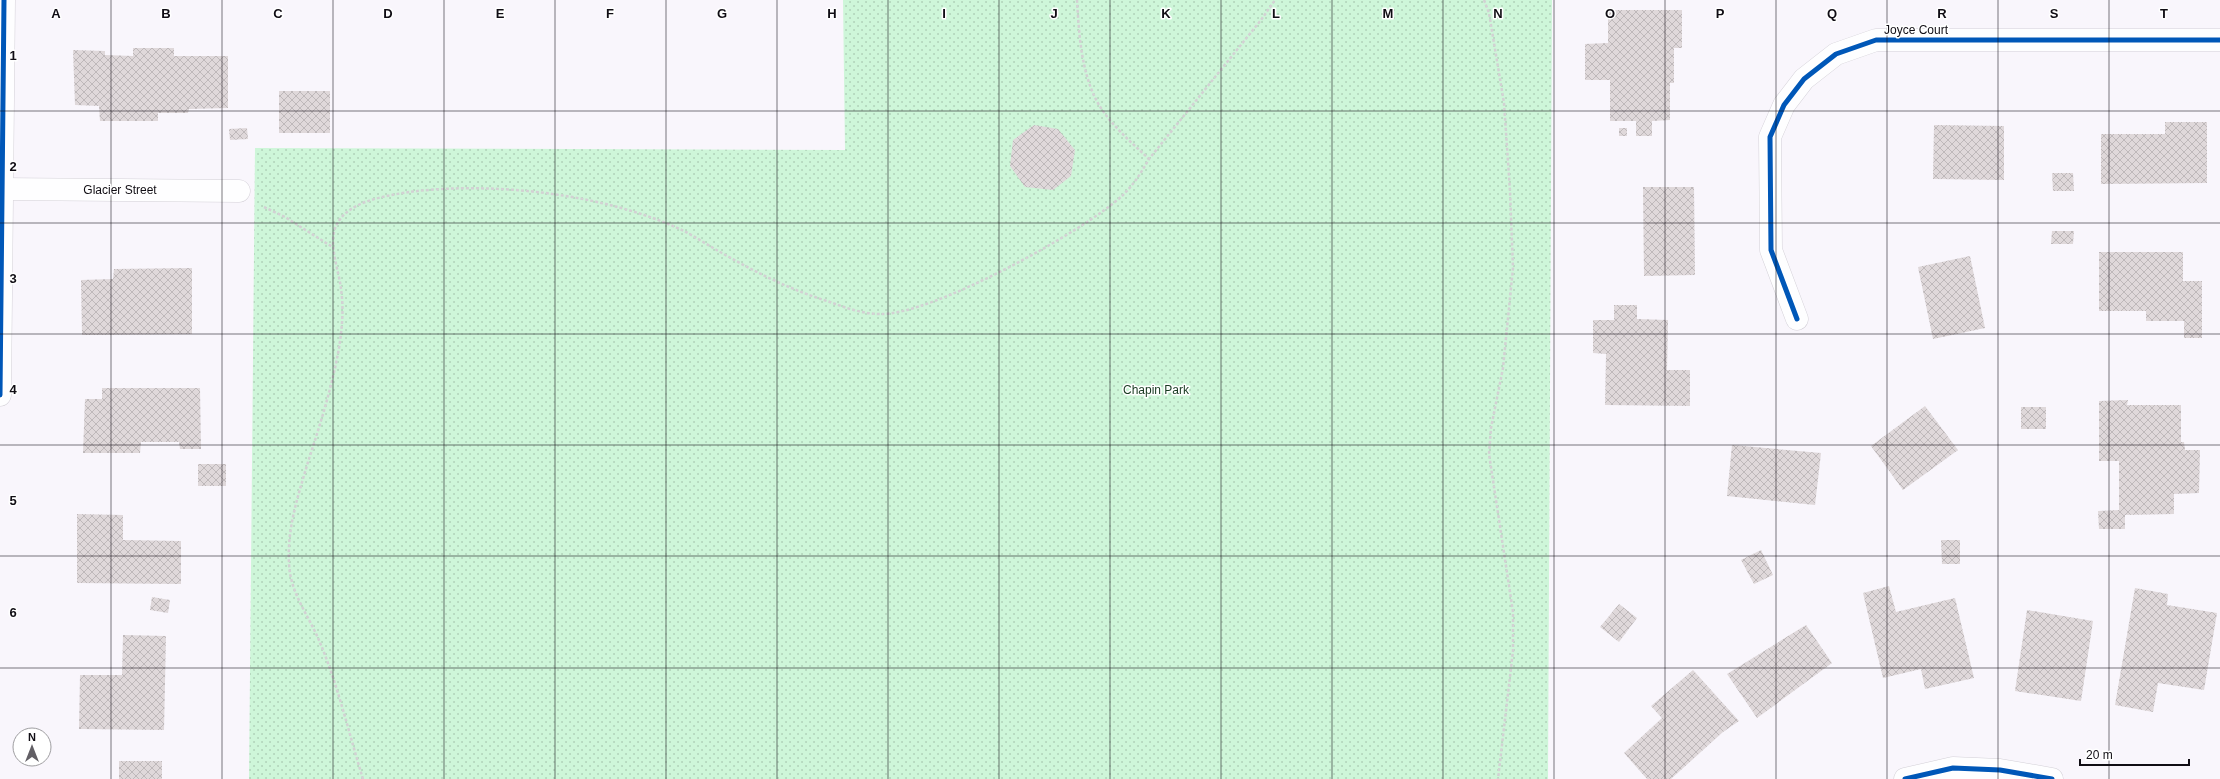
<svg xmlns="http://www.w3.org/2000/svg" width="2220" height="779" font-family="Helvetica,sans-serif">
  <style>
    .park { fill: url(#park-dots) }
    .building { fill: url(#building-cross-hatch) }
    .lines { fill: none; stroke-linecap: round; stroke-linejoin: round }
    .minor-casing { stroke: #d3d0d7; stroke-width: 23 }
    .path { stroke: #d2d1d3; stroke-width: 2.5; stroke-dasharray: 3 2; stroke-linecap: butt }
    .minor { stroke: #fefeff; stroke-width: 22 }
    .cycleway-casing { stroke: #fff; stroke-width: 8 }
    .cycleway { stroke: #0057b8; stroke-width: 5 }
    .grid { fill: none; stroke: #100d14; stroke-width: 1; stroke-opacity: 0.55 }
    .labels { text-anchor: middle; stroke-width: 3; stroke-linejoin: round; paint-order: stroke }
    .street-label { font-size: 12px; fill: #100d14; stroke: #fff }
    .park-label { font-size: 12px; fill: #183a21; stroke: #fff }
    .grid-label { font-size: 13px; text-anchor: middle; font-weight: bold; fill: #100d14; stroke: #fff; stroke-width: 3; stroke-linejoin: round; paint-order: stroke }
  </style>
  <defs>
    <pattern id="park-dots" width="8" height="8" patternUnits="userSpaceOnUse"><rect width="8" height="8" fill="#cef6d9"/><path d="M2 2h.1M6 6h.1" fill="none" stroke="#b0d2b9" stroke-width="1.8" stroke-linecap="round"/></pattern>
    <pattern id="building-cross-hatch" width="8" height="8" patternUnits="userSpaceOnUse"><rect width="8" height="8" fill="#dfd8da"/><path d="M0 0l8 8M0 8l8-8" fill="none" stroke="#beb8ba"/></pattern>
  </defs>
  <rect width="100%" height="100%" fill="#f9f6fc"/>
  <path class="park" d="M843 0H1552L1548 779H249L255 148 845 150Z"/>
  <g class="building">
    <path d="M1608 10H1682V48H1674V83H1670V120L1652 121V136H1636V121H1610V80H1585V44L1608 43Z"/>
    <path d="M133 48H174V56H228V108L189 109 188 113H158V121H100L99 106 75 105 73 50 105 51V55L133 56Z"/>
    <rect x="279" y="91" width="51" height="42"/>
    <path d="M2165 122H2207V183L2101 184V134H2165Z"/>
    <path d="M1034 125 1058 129 1075 150 1071 176 1053 190 1025 187 1010 166 1013 140Z"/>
    <path d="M1934 125 2004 126V180L1933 179Z"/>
    <path d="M247 128 248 139 230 140 229 129Z"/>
    <rect x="1619" y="128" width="8" height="8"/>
    <path d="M2052 173H2073L2074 191H2053Z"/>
    <path d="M1643 187H1694L1695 275 1644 276Z"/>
    <path d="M2052 231H2074L2073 244H2051Z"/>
    <path d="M2099 252H2183V281H2202V338H2184V321H2146V311H2099Z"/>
    <path d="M1970 256 1985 328 1933 339 1918 267Z"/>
    <path d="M192 268V334L82 335 81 280 113 279 114 269Z"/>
    <path d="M1614 305H1637V319L1668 320 1667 370H1690V406L1605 405 1606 354 1593 353V320H1614Z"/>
    <path d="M102 388H200L201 449H180L179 442H141L140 453H83L85 399H102Z"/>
    <path d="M2128 400 2127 405H2181V442H2184L2185 450H2200L2199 493 2174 494V514L2125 515V529H2099L2098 511 2119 510V461H2099V401Z"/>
    <path d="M1925 406 1958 450 1903 490 1871 446Z"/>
    <rect x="2021" y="407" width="25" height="22"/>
    <path d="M1732 445 1821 453 1815 505 1727 496Z"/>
    <rect x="198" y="464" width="28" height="22"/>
    <path d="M77 514 123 515V540L181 541V584L77 583Z"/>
    <path d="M1941 540H1960V564H1942Z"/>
    <path d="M1761 550 1773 575 1754 584 1741 560Z"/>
    <path d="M1889 586 1896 612 1955 598 1974 678 1925 689 1921 669 1883 678 1863 593Z"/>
    <path d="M2135 588 2168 594 2167 605 2217 613 2204 690 2158 683 2153 712 2115 705Z"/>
    <path d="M152 597 170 600 168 613 150 610Z"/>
    <path d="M1619 604 1637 618 1619 642 1600 627Z"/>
    <path d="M2027 610 2093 621 2081 701 2015 691Z"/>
    <path d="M1806 625 1832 663 1757 718 1727 674Z"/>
    <path d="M123 635 166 636 164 730 79 729 80 675H122Z"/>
    <path d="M1693 670 1739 721 1723 732 1671 779H1647L1624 753 1662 718 1651 706Z"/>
    <rect x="119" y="761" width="43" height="18"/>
  </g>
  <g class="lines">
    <g class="minor-casing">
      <g id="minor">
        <path d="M0 189 239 191"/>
        <path d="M1797 319 1771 250 1770 137 1784 105 1804 79 1836 54 1876 40H2220"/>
        <path d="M0 395 4 0"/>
        <path d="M1905 779 1953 768 2000 770 2052 779"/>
      </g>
    </g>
    <g class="path">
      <path d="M1077 0C1079 34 1081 74 1099 105 1112 126 1131 142 1149 159"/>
      <path d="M1484 0 1489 13 1504 103 1510 191 1513 268 1503 368 1491 428 1489 454 1513 612V651L1498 779"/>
      <path d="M264 207 285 217 334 248"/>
      <path d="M363 779C349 734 337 681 318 638 307 613 290 592 289 563 287 528 298 496 308 462 320 425 332 387 339 348 342 329 344 309 341 289 339 270 327 242 337 224 349 201 385 196 409 192 493 181 607 194 684 231 699 239 714 249 729 257 761 275 794 291 830 302 846 308 863 314 880 314 930 316 1085 231 1123 195 1134 184 1141 173 1149 159L1261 20 1275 0"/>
    </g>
    <use href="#minor" class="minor"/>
    <g class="cycleway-casing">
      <g id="cycleway">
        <path d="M1797 319 1771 250 1770 137 1784 105 1804 79 1836 54 1876 40H2220"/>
        <path d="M0 395 4 0"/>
        <path d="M1905 779 1953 768 2000 770 2052 779"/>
      </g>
    </g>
    <use href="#cycleway" class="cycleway"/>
  </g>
  <path class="grid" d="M111 0V779M222 0V779M333 0V779M444 0V779M555 0V779M666 0V779M777 0V779M888 0V779M999 0V779M1110 0V779M1221 0V779M1332 0V779M1443 0V779M1554 0V779M1665 0V779M1776 0V779M1887 0V779M1998 0V779M2109 0V779M0 111H2220M0 223H2220M0 334H2220M0 445H2220M0 556H2220M0 668H2220"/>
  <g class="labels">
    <g class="street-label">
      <text x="1916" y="34">Joyce Court</text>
      <text x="120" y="194">Glacier Street</text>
    </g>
    <g class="park-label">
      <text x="1156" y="394">Chapin Park</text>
    </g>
  </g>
  <g class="grid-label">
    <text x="56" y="18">A</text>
    <text x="166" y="18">B</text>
    <text x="278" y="18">C</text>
    <text x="388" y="18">D</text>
    <text x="500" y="18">E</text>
    <text x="610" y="18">F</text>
    <text x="722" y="18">G</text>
    <text x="832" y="18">H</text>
    <text x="944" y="18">I</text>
    <text x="1054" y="18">J</text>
    <text x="1166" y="18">K</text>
    <text x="1276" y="18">L</text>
    <text x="1388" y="18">M</text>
    <text x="1498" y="18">N</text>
    <text x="1610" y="18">O</text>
    <text x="1720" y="18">P</text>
    <text x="1832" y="18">Q</text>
    <text x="1942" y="18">R</text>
    <text x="2054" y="18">S</text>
    <text x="2164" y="18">T</text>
    <text x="13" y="60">1</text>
    <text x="13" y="171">2</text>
    <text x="13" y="283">3</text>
    <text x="13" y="394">4</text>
    <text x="13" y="505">5</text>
    <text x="13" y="617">6</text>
  </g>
  <g transform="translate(32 747)"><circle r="19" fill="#ffffff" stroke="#9f9ea1"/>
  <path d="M0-3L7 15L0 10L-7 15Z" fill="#625f65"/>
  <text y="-6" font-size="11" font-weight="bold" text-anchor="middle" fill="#100d14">N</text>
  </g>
  <path d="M2080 759v6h109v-6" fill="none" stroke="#100d14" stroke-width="2"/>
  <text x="2086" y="759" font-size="12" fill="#100d14" stroke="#ffffff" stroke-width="3" paint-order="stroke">20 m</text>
</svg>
